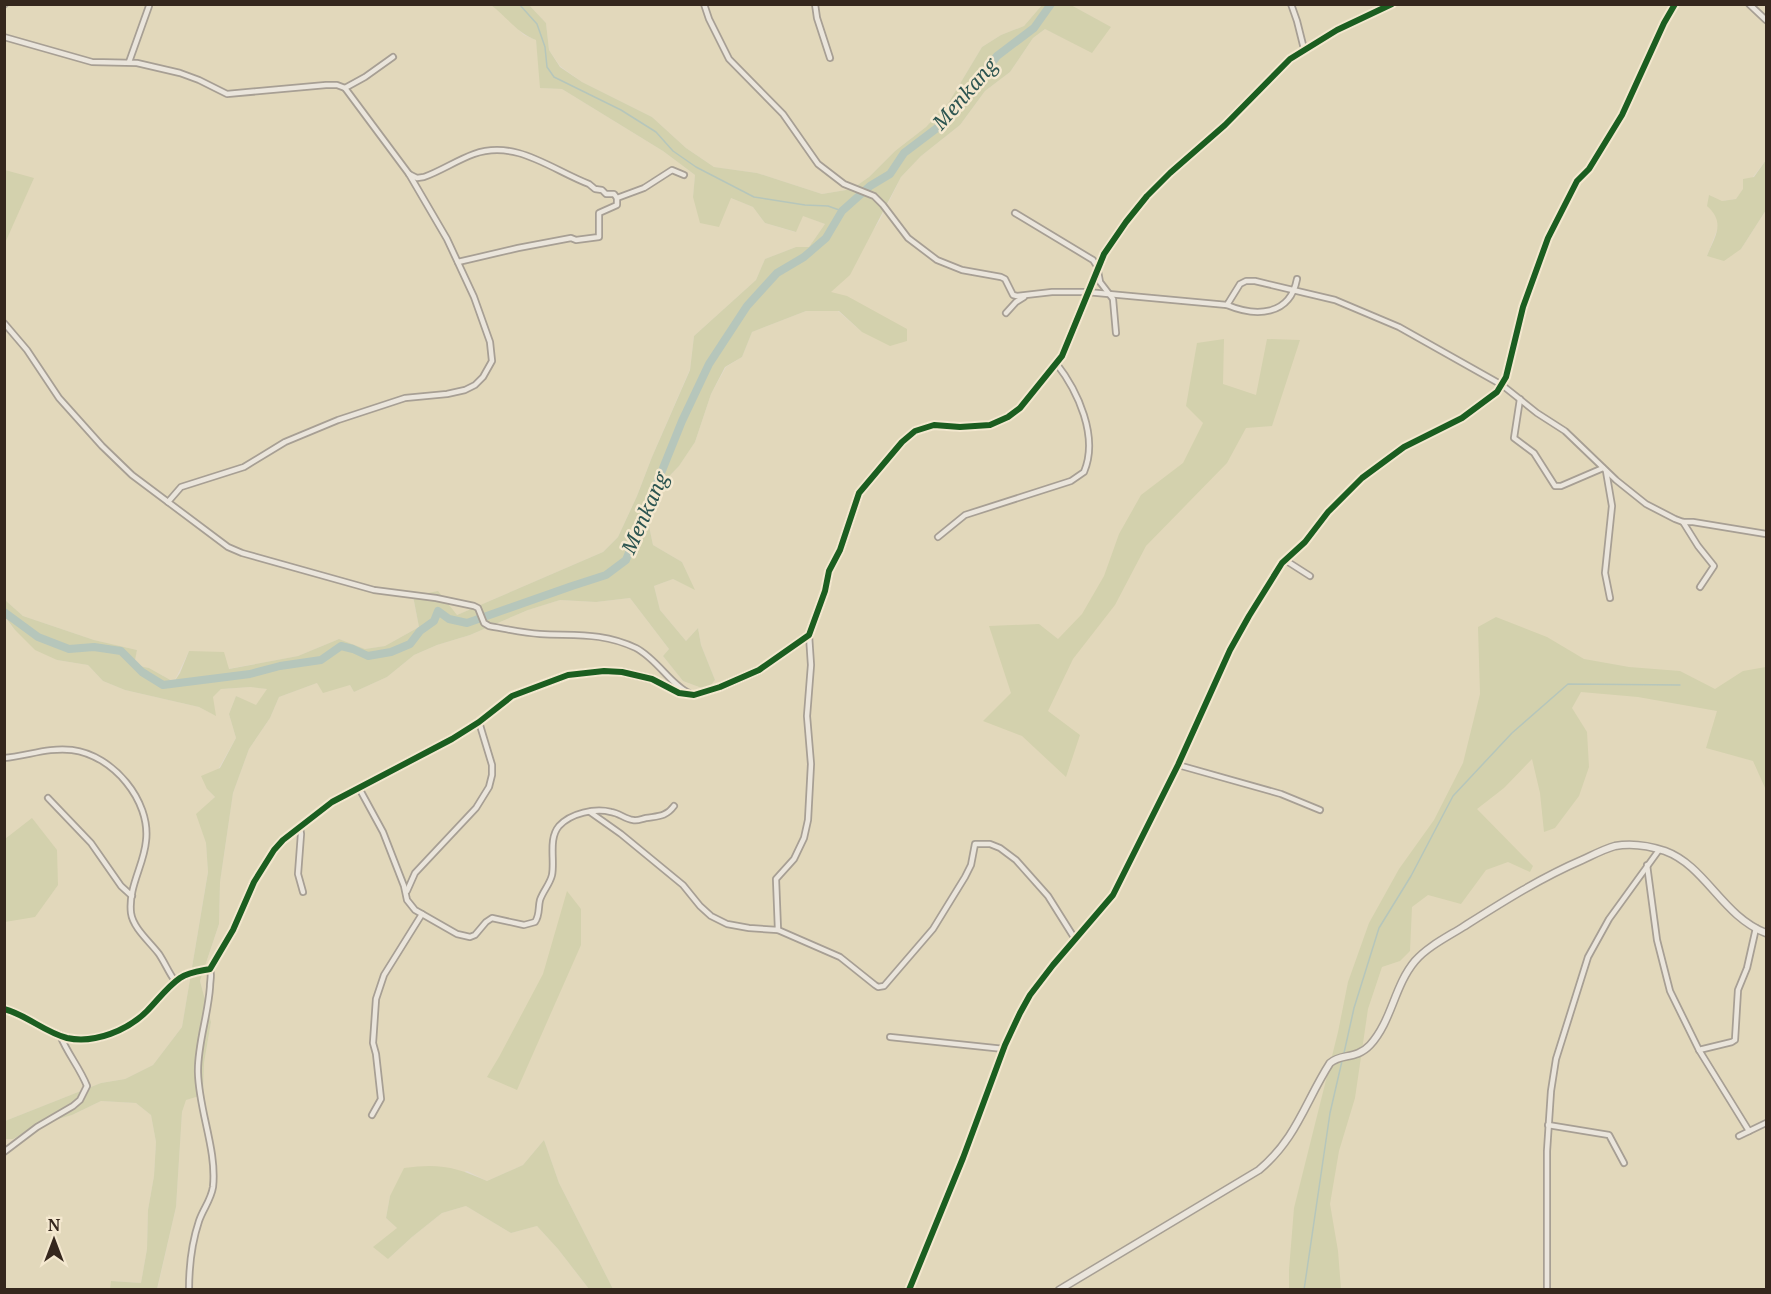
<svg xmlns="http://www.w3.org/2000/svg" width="1771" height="1294" font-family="'Noto Serif',serif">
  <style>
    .farmland { fill: #e2d8bb }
    .green { fill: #d3d1ad }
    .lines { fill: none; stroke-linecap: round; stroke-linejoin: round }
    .stream { stroke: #b6c6bb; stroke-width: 1.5 }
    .river { stroke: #b6c6bb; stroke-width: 8 }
    .minor-casing { stroke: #a79f94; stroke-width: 8 }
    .tertiary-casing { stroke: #a79f94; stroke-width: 9 }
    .minor { stroke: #eae5dc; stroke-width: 4.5 }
    .tertiary { stroke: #eae5dc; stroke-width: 6 }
    .cycleway-casing { stroke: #f4e8cf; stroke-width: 10 }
    .cycleway { stroke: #1b5e20; stroke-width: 6 }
    .labels { text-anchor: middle; stroke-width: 5; stroke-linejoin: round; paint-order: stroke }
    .water-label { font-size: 20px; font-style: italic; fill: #2c5450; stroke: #f4e8cf }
  </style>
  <rect width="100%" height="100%" fill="#e2daca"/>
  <g class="farmland">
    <path d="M5 5H491L502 13 524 35 536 40 541 88 562 89 663 151 695 175 693 197 731 198 753 207 765 223 795 232 802 215 825 224 809 247H796L765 259 756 280 694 336 690 369 652 457 637 496 618 537 603 552 457 615 413 597 419 627 385 646 365 649 339 639 298 656 228 669 189 651 174 682 149 668 133 665 137 650 94 640 23 616 5 600Z"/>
    <path d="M529 5H1042L1024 26 1001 35 982 47 949 102 926 127 895 151 869 177 852 189 822 194 757 173 714 167 686 148 652 117 582 82 560 66 549 50 546 23Z"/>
    <path d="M1071 5H1766V160L1736 199 1722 201 1716 214 1719 225 1707 256 1741 249 1766 210V1289H613L559 1183 544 1140 523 1165 487 1181 467 1171 390 1196 386 1218 397 1228 388 1259 412 1237 442 1213 466 1206 511 1233 537 1226 558 1249 589 1289 157 1290 176 1207 182 1112 185 1100 203 1095 204 1063 211 1022 200 981 219 924 220 882 233 793 249 749 270 718 279 697 317 683 350 685 354 692 387 677 414 655 437 645 470 635 528 610 560 600 596 602 630 598 669 649 663 656 683 681 707 690 715 680 701 645 698 628 686 641 660 610 654 586 673 579 694 589 682 562 653 545 646 512 654 492 679 466 695 442 711 394 726 367 742 357 752 332 806 311H838L862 332 830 292 880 220 901 177 921 156 960 125 985 91 1010 72 1033 38 1045 29 1092 52 1110 27Z"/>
    <path d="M4 617 15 630 57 660 88 665 103 681 125 690 199 707 215 715 212 697 221 689 251 687 268 689 256 706 236 696 229 714 236 738 207 789 215 797 197 814 206 843 208 871 182 1027 153 1065 125 1079 101 1083 5 1121Z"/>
    <path d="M101 1101 136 1103 151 1115 156 1142 154 1176 148 1210 147 1249 141 1283 112 1281 110 1289H5L4 1139H13L41 1124 72 1115Z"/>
  </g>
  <g class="green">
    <path d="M491 5H529L546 23 549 50 560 67 582 82 652 117 686 148 714 167 757 173 822 194 852 189 869 177 895 151 926 127 949 102 982 47 1001 35 1024 26 1042 5H1071L1111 27 1092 53 1045 29 1033 38 1010 72 985 91 960 125 921 156 901 177 850 275 831 292 847 296 907 329V341L890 346 862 332 839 311H806L752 332 742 357 725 367 711 394 695 442 679 466 654 492 646 512 653 545 682 562 695 590 673 579 654 586 660 610 686 641 698 628 701 645 715 680 707 690 683 681 663 656 669 649 630 598 596 602 560 600 528 610 470 635 437 645 414 655 387 677 354 692 350 685 323 693 317 683 279 697 270 718 249 749 233 793 220 882 219 924 200 981 211 1022 204 1063 203 1095 186 1100 182 1112 176 1207 157 1289H110L111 1281 141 1283 147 1249 148 1210 154 1176 156 1142 151 1115 136 1103 101 1101 72 1115 41 1124 13 1139H5V1121L101 1083 125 1079 153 1065 182 1027 208 872 206 843 196 814 215 797 207 789 201 776 220 768 236 738 229 714 236 696 256 705 267 689 251 687 221 689 213 697 216 716 199 707 125 690 103 681 88 665 57 660 35 650 15 630 5 617V600L23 616 94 640 137 650 134 665 149 668 174 682 180 673 189 651 224 652 229 669 298 656 339 639 365 649 385 646 419 627 413 596 438 591 457 615 603 552 618 537 637 496 652 457 690 370 694 336 756 280 765 259 796 247H809L825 224 803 216 796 232 765 223 753 207 731 198 719 227 700 223 693 197 695 175 663 151 562 89 540 88 536 40C517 33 506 16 491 5Z"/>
    <path d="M1766 160V210L1741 249 1724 261 1707 256C1715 236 1726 223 1707 206L1709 195 1722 201 1736 199 1743 189V179L1754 177Z"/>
    <path d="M5 170 34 178 5 243 4 170Z"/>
    <path d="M1224 339 1223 384 1256 395 1267 339 1300 340 1272 426 1246 428 1227 463 1146 546 1115 605 1073 659 1048 711 1080 735 1066 777 1022 736 983 721 1011 693 989 626 1039 624 1058 639 1082 614 1104 576 1119 534 1141 495 1183 463 1203 423 1186 406 1197 343Z"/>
    <path d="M1496 617 1547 637 1584 659 1629 667 1680 671 1715 689 1743 671 1766 667 1765 677 1766 790 1753 761 1706 748 1717 711 1638 697 1581 692 1572 708 1587 732 1589 767 1579 796 1555 828 1544 832 1540 793 1532 759 1504 788 1477 809 1533 866 1530 872 1508 862 1486 870 1461 904 1428 895 1412 907 1410 951 1400 961 1382 967 1368 1009 1355 1098 1339 1151 1330 1204 1338 1251 1341 1289 1289 1290V1270L1294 1208 1338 1032 1348 982 1369 923 1399 869 1434 820 1463 763 1480 694 1478 627Z"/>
    <path d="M32 818 57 850 58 885 35 917 5 922V839Z"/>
    <path d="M567 891 581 909V945L517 1090 487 1077 499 1057 543 974Z"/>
    <path d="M544 1140 559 1183 613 1289H589L558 1249 537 1226 511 1233 466 1206 442 1213 412 1237 388 1259 373 1247 397 1228 386 1218 390 1196 404 1168C439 1163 456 1167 487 1181L523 1165Z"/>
  </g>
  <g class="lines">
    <g class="stream">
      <path d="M519 4 537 24 545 47 547 67 554 77 621 110 656 132 673 151 696 167 754 197 805 205 828 206 842 211"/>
      <path d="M1344 1053 1354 1008 1379 928 1411 876 1453 796 1512 733 1568 684 1680 685"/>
      <path d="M1304 1290 1330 1113 1342 1061"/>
    </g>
    <path class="river" d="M4 612 38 637 69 649 94 647 121 651 142 672 163 685 250 674 280 666 321 660 341 646 353 649 368 656 391 652 410 644 420 631 434 621 438 611 449 619 467 623 572 586 606 575 626 560 682 421 709 364 747 306 777 273 804 257 826 238 842 211 870 186 890 174 904 153 941 125 961 104 997 56 1034 28 1051 4"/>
    <g class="minor-casing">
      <g id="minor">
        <path d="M704 4 709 19 729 59 783 114 818 164 844 184 874 196 883 205 908 238 937 260 962 270 1001 277 1005 279 1013 295 1017 296 1052 292H1087L1227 305 1240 284 1246 281H1255L1335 300 1399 327 1502 385 1537 413 1565 431 1616 480 1646 504 1675 519 1683 522H1693L1766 534"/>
        <path d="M815 4 817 18 830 58"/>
        <path d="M1291 4 1297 21 1304 49"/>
        <path d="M1749 4 1766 20"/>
        <path d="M4 5 5 4"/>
        <path d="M4 37 92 62 137 63 180 73 199 80 227 94 326 85H337L345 88 409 174 447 239 474 297 490 342 492 361 483 377 475 385 465 390 447 394 405 398 338 420 285 442 244 467 181 487 168 502"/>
        <path d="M129 62 149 6"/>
        <path d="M345 88 365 77 393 57"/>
        <path d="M409 174 417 178 424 177C441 171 457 160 474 154 516 139 552 170 589 184L595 189 602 190 606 194H614L617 198 644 188 672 170 684 175"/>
        <path d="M1015 213 1093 260 1097 266 1100 282 1113 299 1116 333"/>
        <path d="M458 262 518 248 571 238 576 240 599 237V213L617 205V198"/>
        <path d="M1227 305C1256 317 1290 316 1297 279"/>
        <path d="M1006 313 1016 302 1024 297"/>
        <path d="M4 323 27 350 59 398 102 446 132 475 228 547 242 553 374 590 436 598 474 606 478 608 484 623 489 626C506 629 523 633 540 634 575 636 602 632 636 648 657 659 671 685 689 693"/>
        <path d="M1520 399 1514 438 1534 453 1555 486H1561L1603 468"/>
        <path d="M1606 471 1612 506 1605 573 1610 598"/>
        <path d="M1683 522 1698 546 1714 566 1700 587"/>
        <path d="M938 537 965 515 1071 481 1084 472C1099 437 1078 391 1056 363"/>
        <path d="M1285 560 1310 576"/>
        <path d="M4 758C27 756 49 747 72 750 113 755 151 801 146 841 144 865 128 887 131 913 133 928 150 942 159 954 165 963 169 973 175 981"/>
        <path d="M1178 765 1281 794 1320 810"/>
        <path d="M359 788 383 832 404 886 407 900 415 910 457 934 470 937 475 935 486 922 492 918 524 925 535 922C540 915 538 908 540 900 543 891 550 884 552 875 555 860 548 839 559 826 571 813 595 808 611 812 619 813 625 819 633 820 638 821 641 819 646 818 658 816 666 817 674 806"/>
        <path d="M48 798 91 843 121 886 132 896"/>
        <path d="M590 812 621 834 683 885 700 906 711 916 727 924 749 928 778 930 776 879 794 859 804 838 808 820 811 764 807 716 811 665 809 635"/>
        <path d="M300 828 301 834 298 874 303 892"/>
        <path d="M1647 865 1657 940 1670 991 1699 1050 1749 1131"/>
        <path d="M407 891 415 873 476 808 489 787 492 775V765L479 722"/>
        <path d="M778 930 840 957 875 985 878 987 884 986 933 929 965 877 971 865 975 844H990L1000 848 1016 860 1048 896 1075 939"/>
        <path d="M890 1037 1004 1049"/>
        <path d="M1699 1050 1732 1042 1735 1040 1738 990 1747 968 1756 928"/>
        <path d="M372 1115 381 1099 376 1054 373 1043 376 999 384 975 422 914"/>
        <path d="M1548 1125 1609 1135 1624 1163"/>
        <path d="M1739 1136 1766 1123"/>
        <path d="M4 1152 37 1127 73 1106 80 1100 87 1086C80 1068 67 1053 60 1035"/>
        <path d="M189 1290C189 1268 192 1242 199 1221 203 1209 211 1200 213 1187 217 1150 199 1111 198 1073 197 1046 208 1016 210 987 210 980 212 975 210 969"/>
        <path d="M909 1290 963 1158 1005 1045 1020 1013 1030 995 1053 965 1113 895 1178 765 1230 650 1249 616 1282 563 1305 542 1328 512 1362 478 1404 447 1462 418 1497 392 1506 377 1523 307 1548 238 1577 181 1589 169 1622 115 1664 23 1675 4"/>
        <path d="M1547 1290V1151L1551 1091 1556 1059 1588 957 1609 919 1659 850"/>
      </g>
    </g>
    <g class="tertiary-casing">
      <g id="tertiary">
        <path d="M4 1009C27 1015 44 1032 67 1038 95 1044 128 1030 147 1011 158 1000 167 987 180 978 189 972 200 971 210 969L233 930 254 882 274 850 283 840 332 802 452 739 479 722 512 696 568 675 604 671 622 672 652 679 679 693 694 695 720 687 759 670 809 635 825 591 829 571 840 550 859 493 902 442 915 431 934 425 960 427 990 425 1008 417 1020 408 1062 356 1104 254 1126 222 1147 196 1170 173 1225 125 1290 59 1337 30 1392 4"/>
        <path d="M1059 1290 1259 1170C1297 1138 1305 1102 1330 1063 1341 1053 1356 1060 1370 1045 1392 1021 1394 986 1415 961 1427 947 1447 937 1463 927 1501 903 1540 878 1582 860 1593 855 1604 849 1615 846 1631 843 1650 846 1665 851 1706 866 1722 916 1766 933"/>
      </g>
    </g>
    <use href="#minor" class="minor"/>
    <use href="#tertiary" class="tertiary"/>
    <g class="cycleway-casing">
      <g id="cycleway">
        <path d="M4 1009C27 1015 44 1032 67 1038 95 1044 128 1030 147 1011 158 1000 167 987 180 978 189 972 200 971 210 969L233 930 254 882 274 850 283 840 332 802 452 739 479 722 512 696 568 675 604 671 622 672 652 679 679 693 694 695 720 687 759 670 809 635 825 591 829 571 840 550 859 493 902 442 915 431 934 425 960 427 990 425 1008 417 1020 408 1062 356 1104 254 1126 222 1147 196 1170 173 1225 125 1290 59 1337 30 1392 4"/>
        <path d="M909 1290 963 1158 1005 1045 1020 1013 1030 995 1053 965 1113 895 1178 765 1230 650 1249 616 1282 563 1305 542 1328 512 1362 478 1404 447 1462 418 1497 392 1506 377 1523 307 1548 238 1577 181 1589 169 1622 115 1664 23 1675 4"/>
      </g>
    </g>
    <use href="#cycleway" class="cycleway"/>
  </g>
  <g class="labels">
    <g class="water-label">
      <text transform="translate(965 94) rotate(-49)" y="7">Menkang</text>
      <text transform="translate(645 513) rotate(-66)" y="7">Menkang</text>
    </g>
  </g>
  <rect width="1771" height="1294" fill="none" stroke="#35271d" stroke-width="12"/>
  <g transform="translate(54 1240)" stroke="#f4e8cf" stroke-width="4.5" paint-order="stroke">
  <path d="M0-4.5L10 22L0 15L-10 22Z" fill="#35271d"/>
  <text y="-9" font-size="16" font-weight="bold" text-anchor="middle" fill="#35271d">N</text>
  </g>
</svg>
